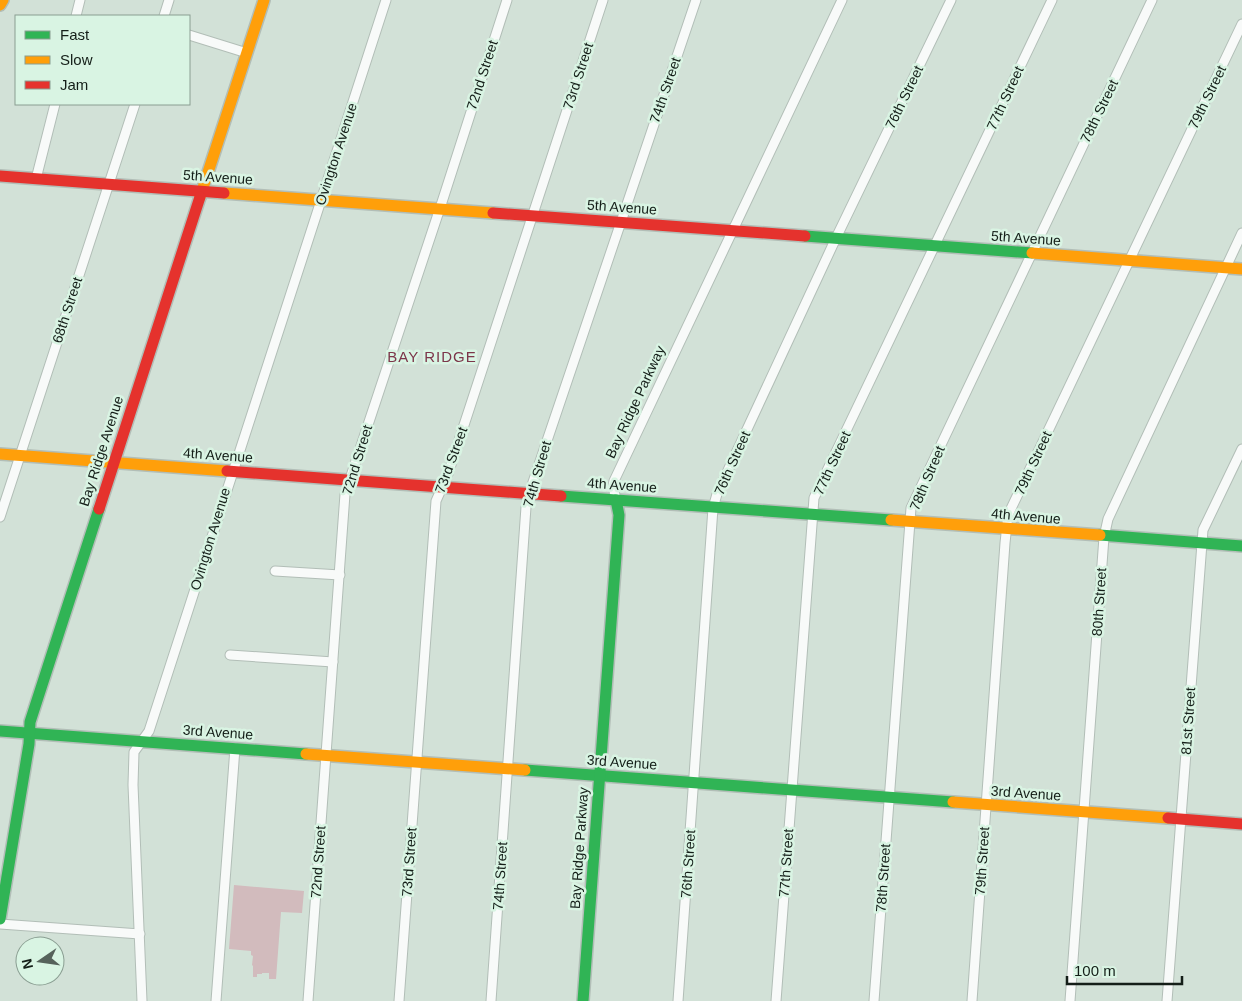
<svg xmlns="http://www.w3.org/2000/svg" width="1242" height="1001" font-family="Helvetica,sans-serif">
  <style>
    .green { fill: #d2bbbd }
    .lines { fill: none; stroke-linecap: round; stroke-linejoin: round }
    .street-casing { stroke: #b2beb7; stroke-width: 11 }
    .fast-casing { stroke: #b2beb7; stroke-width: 14 }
    .slow-casing { stroke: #b2beb7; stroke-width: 14 }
    .jam-casing { stroke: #b2beb7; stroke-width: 14 }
    .street { stroke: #f8faf9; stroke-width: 9 }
    .fast { stroke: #30b455; stroke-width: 11 }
    .slow { stroke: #ff9f0a; stroke-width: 11 }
    .jam { stroke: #e5322d; stroke-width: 11 }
    .labels { text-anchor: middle; stroke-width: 5; stroke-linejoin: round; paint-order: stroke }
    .street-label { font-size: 14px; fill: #141e18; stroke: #d9f4e3 }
    .neighbourhood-label { font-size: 15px; letter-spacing: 1px; fill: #7c364a; stroke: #d9f4e3 }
  </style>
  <rect width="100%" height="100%" fill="#d2e1d7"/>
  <path class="green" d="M234 885 304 891 302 913 281 912 276 979H269V973H262V974H257V977H253V966L252 965 253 956 251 955V951L229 949Z"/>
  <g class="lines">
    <g class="street-casing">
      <g id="street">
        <path d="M76 16 80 0"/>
        <path d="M164 16 169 0"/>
        <path d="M189 35 247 53"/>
        <path d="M36 179 55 104"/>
        <path d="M616 500 613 486 614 481 842 0"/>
        <path d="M0 517 135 104"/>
        <path d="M275 571 340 575"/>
        <path d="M230 655 333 662"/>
        <path d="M0 924 140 934"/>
        <path d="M142 1001 133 785 134 752 149 731 386 0"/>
        <path d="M216 1001 235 748"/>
        <path d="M308 1001 345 494 443 199 507 0"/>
        <path d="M399 1001 436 501 448 474 603 0"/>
        <path d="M491 1001 526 507 529 494 696 0"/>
        <path d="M678 1001 713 508 717 494 836 238 951 0"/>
        <path d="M776 1001 814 498 1052 0"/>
        <path d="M874 1001 911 508 1152 0"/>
        <path d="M972 1001 1005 543 1008 515 1242 24"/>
        <path d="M1070 1001 1104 537 1108 519 1242 233"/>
        <path d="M1167 1001 1203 530 1242 449"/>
      </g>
    </g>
    <g class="fast-casing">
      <g id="fast">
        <path d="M805 236 1032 253"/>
        <path d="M561 496 891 520"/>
        <path d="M1100 535 1242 546"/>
        <path d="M0 731 306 754"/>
        <path d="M525 770 953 802"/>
        <path d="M0 919 29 744 30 722 99 509"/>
        <path d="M583 1001 619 515 616 500"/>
      </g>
    </g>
    <g class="slow-casing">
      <g id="slow">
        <path d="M0 5 3 0"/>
        <path d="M224 193 493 213"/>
        <path d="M200 197 264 0"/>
        <path d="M1032 253 1242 269"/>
        <path d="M0 454 227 471"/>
        <path d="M891 520 1100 535"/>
        <path d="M306 754 525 770"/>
        <path d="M953 802 1168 818"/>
      </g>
    </g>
    <g class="jam-casing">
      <g id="jam">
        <path d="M0 176 224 193"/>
        <path d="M493 213 805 236"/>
        <path d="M227 471 561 496"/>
        <path d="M99 509 200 197"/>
        <path d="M1168 818 1242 824"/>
      </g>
    </g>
    <use href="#street" class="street"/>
    <use href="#fast" class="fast"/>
    <use href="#slow" class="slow"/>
    <use href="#jam" class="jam"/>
  </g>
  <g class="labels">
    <g class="street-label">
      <text transform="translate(482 75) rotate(-72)" y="5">72nd Street</text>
      <text transform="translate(578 76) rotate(-72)" y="5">73rd Street</text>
      <text transform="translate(665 90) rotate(-71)" y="5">74th Street</text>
      <text transform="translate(904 97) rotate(-64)" y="5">76th Street</text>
      <text transform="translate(1207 97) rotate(-64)" y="5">79th Street</text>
      <text transform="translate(1005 98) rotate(-65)" y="5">77th Street</text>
      <text transform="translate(1099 111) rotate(-64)" y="5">78th Street</text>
      <text transform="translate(336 154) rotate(-72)" y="5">Ovington Avenue</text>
      <text transform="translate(218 177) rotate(4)" y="5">5th Avenue</text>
      <text transform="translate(622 207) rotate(4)" y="5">5th Avenue</text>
      <text transform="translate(1026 238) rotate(4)" y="5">5th Avenue</text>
      <text transform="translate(67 310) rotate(-72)" y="5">68th Street</text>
      <text transform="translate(635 402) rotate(-65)" y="5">Bay Ridge Parkway</text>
      <text transform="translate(101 451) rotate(-72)" y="5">Bay Ridge Avenue</text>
      <text transform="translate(218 455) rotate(4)" y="5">4th Avenue</text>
      <text transform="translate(357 460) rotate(-73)" y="5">72nd Street</text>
      <text transform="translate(451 460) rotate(-70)" y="5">73rd Street</text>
      <text transform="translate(732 463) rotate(-66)" y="5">76th Street</text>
      <text transform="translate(832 463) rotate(-65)" y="5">77th Street</text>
      <text transform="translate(1033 463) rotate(-65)" y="5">79th Street</text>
      <text transform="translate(537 474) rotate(-74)" y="5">74th Street</text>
      <text transform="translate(927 478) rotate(-67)" y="5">78th Street</text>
      <text transform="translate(622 485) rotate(4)" y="5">4th Avenue</text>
      <text transform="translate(1026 516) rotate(5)" y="5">4th Avenue</text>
      <text transform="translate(210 539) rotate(-73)" y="5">Ovington Avenue</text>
      <text transform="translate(1099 602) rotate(-86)" y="5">80th Street</text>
      <text transform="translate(1188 721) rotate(-86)" y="5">81st Street</text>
      <text transform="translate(218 732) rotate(4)" y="5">3rd Avenue</text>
      <text transform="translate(622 762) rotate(4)" y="5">3rd Avenue</text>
      <text transform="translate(1026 793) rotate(4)" y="5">3rd Avenue</text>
      <text transform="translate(579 848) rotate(-86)" y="5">Bay Ridge Parkway</text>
      <text transform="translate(982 861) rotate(-86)" y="5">79th Street</text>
      <text transform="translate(318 862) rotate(-86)" y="5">72nd Street</text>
      <text transform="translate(409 862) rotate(-86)" y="5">73rd Street</text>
      <text transform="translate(786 863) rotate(-86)" y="5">77th Street</text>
      <text transform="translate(688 864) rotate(-86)" y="5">76th Street</text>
      <text transform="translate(500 876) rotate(-86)" y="5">74th Street</text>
      <text transform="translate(883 878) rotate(-86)" y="5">78th Street</text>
    </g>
    <g class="neighbourhood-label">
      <text x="432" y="362">BAY RIDGE</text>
    </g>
  </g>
  <rect x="15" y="15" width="175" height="90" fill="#d9f4e3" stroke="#8a9e92"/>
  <rect x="25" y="31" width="25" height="8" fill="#30b455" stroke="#8a9e92"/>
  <text x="60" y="40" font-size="15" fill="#141e18">Fast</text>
  <rect x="25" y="56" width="25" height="8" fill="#ff9f0a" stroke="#8a9e92"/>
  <text x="60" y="65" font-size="15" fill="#141e18">Slow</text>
  <rect x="25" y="81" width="25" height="8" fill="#e5322d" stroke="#8a9e92"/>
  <text x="60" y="90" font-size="15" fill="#141e18">Jam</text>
  <g transform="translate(40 961) rotate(257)"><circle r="24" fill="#d9f4e3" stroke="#8a9e92"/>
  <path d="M0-4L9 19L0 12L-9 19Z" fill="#56625b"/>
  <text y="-8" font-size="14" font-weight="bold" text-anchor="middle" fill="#141e18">N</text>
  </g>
  <path d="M1067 976v8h115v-8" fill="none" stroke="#141e18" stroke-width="2.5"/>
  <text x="1074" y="976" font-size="15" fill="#141e18" stroke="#d9f4e3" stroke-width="4" paint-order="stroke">100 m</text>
</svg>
